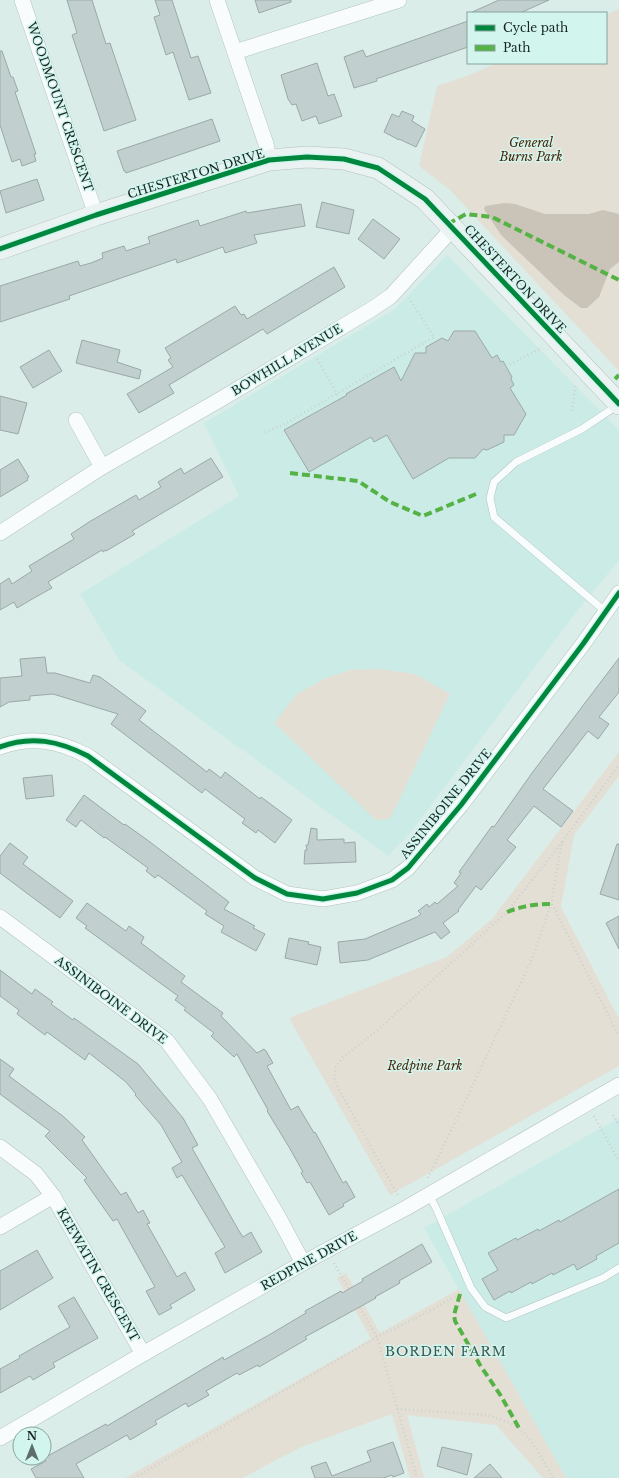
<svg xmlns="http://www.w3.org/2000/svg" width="619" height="1478" font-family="'Libre Baskerville',serif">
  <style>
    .built { fill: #cbece6 }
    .green { fill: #e3dfd5 }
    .forest { fill: #cac3b7 }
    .building { fill: #c1d0ce; stroke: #9aa9a6 }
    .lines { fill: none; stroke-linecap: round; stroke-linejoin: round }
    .lane-casing { stroke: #b3c2bf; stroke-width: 8 }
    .street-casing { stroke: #b3c2bf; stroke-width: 16 }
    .secondary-casing { stroke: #b3c2bf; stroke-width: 22 }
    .path { stroke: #ccd1d0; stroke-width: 2.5; stroke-dasharray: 1 3; stroke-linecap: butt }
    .lane { stroke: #f9fcfc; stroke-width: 7 }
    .street { stroke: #f9fcfc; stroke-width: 15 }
    .secondary { stroke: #ebf2f2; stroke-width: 21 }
    .quiet { stroke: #55b245; stroke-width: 4; stroke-dasharray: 8 4; stroke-linecap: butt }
    .cycleway-casing { stroke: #d2f5ee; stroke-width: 8 }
    .cycleway { stroke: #00873e; stroke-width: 5 }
    .labels { text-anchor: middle; stroke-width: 3; stroke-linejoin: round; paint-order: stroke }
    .street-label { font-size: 12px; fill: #192624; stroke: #d2f5ee }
    .park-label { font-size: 12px; font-style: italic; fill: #4b2405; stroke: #d2f5ee }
    .neighbourhood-label { font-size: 13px; letter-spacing: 1px; fill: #3a5853; stroke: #d2f5ee }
  </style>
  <rect width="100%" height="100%" fill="#daede9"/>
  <g class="built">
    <path d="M447 255 619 430V560L574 615 411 832 388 856 119 660 80 594 239 496 204 423 395 309Z"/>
    <path d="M619 1118V1478H566L424 1228Z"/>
  </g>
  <g class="green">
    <path d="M619 9V371L450 190 419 166 437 86 467 76 497 63H606V15Z"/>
    <path d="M379 669 415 674 450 694 390 819 376 820 274 723 297 694 326 678 350 670Z"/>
    <path d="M619 752V776L574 835 561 907 619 1019V1066L390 1195 289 1018 447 957 492 919Z"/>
    <path d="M346 1273 380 1333 459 1289 566 1478H543L496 1425 407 1415 424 1478H410L392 1414 301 1447 242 1478H125L371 1339 337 1278Z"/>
  </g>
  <path class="forest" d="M504 203 515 204 545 214H589L603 210 619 214V262L610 269 599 297 587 308H581L564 295 501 235 484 209 485 206Z"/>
  <g class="building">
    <path d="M67 0H92L106 44 110 43 136 120 104 131 72 35 77 33Z"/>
    <path d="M155 0H172L191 58 198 56 211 93 189 100 173 52 166 55 154 17 160 15Z"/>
    <path d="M255 0H291V2L259 13Z"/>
    <path d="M499 0H549L520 13H470Z"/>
    <path d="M468 21V47L376 79 377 81 354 88 344 57 363 50 366 57Z"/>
    <path d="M0 51H2L11 77H13L18 91 15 92 36 154H34L36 161 22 166 20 159 12 162 0 125Z"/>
    <path d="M317 63 328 96 334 94 342 116 319 124 316 116 302 121 296 104 292 105 288 99 281 75Z"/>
    <path d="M402 111 414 116 412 121 425 129 416 147 399 139V140L384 132 392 114 399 117Z"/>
    <path d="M212 119 220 141 126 173 125 171H124L117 151Z"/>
    <path d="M37 179 44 200 6 213 0 191Z"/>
    <path d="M322 202 354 210 349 234 316 227Z"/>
    <path d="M301 204 305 226 254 235 257 243 225 253 223 247 177 263 176 259 69 296 70 299 0 322V286L78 261 80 266 91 263 103 258 102 253 124 246 126 251 150 243 148 237 198 220 200 226 246 211 247 213Z"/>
    <path d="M373 219 400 239 384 259 358 239Z"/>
    <path d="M334 267 345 287 267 334 263 329 169 385 174 393 139 413 127 394 173 367 168 360 171 358 165 348 235 306 241 315 244 314 247 319Z"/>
    <path d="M454 331H475L492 358 497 355 501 362 503 361 512 377 511 379 514 385 510 388 526 414 514 435H504V442L487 450 483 449 475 458H449L413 479 387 435 374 442 371 437 309 472 284 430 347 395 346 394 394 367 401 381 415 353H426V347L442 338 448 341Z"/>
    <path d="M82 340 120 350 117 362 141 370 139 379 76 363Z"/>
    <path d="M49 350 62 371 33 388 20 367Z"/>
    <path d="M0 396 27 403 18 434 0 430Z"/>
    <path d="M211 458 223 477 132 531 135 534 106 551V550L103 552 102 550 48 582 52 588 34 598 17 608 14 602 0 610V584L9 578 12 584 32 571 29 566 74 539 71 534 89 522 136 495 139 500 161 487 158 482 181 468 184 474Z"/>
    <path d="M18 459 29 477 27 478 28 480 0 497V470Z"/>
    <path d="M45 657 47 673H55L90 683 93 675 100 677 146 711 139 720 207 772 209 769 221 778 225 772 260 799 261 797 292 820 275 843 258 830 256 833 242 823 245 819 205 789 202 793 111 724 118 714 53 694 30 696V700L9 702 0 707V678L22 676 20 659Z"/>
    <path d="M619 658V692L599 717 609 724 598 739 588 731 543 789 573 811 561 827 534 806 507 840 516 847 481 890 476 886 458 910 459 911 443 923 450 932 441 939 435 932 368 960 340 963 338 942 365 939 417 917 421 914 418 911 427 904 429 907 435 902 437 904 458 886 454 883 461 873 459 872 492 826 494 827 532 773Z"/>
    <path d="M52 775 54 796 26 799 23 778Z"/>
    <path d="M84 795 124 825 125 824 146 839 229 902 224 909 255 926 253 928 265 934 256 951 221 932 224 926 205 914 207 911 158 875 155 878 146 871 148 868 105 837 104 838 81 820 76 827 66 820Z"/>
    <path d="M311 828 317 829V840L344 839V843L355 842 356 862 304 864 305 850H307L306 845H308Z"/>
    <path d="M10 843 28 857 23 864 73 901 60 918 0 873V856Z"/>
    <path d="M617 844H619V900L600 894Z"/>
    <path d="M87 903 126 931 129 926 144 937 141 943 185 976 181 982 223 1013 221 1016 257 1053 264 1049 266 1051 273 1063 267 1066 291 1110 298 1106 314 1133 315 1132 343 1183 346 1181 355 1197 343 1204 344 1206 329 1215 310 1182 307 1183 301 1173 303 1172 289 1147 267 1111 268 1110 237 1054 234 1057 211 1036 214 1033 184 1010 186 1008 175 1000 178 996 85 928 87 926 76 918Z"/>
    <path d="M619 916V949L606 923Z"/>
    <path d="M289 938 309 942 308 944 321 947 317 965 285 958Z"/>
    <path d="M0 970 32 994 35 989 53 1002 51 1004 73 1020 74 1018 138 1064 183 1118 198 1145 192 1148 239 1231 243 1237 251 1232 262 1252 225 1273 215 1253 225 1247 182 1175 177 1178 172 1168 182 1162 161 1125 135 1095 136 1094 126 1082 89 1053 85 1060 47 1032 45 1035 17 1014 19 1010 0 996Z"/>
    <path d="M0 1059 14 1069 9 1076 64 1117 85 1137 82 1140 121 1195 126 1192 138 1213 143 1210 150 1223 147 1224 177 1277 185 1272 195 1290 170 1305 172 1308 159 1315 146 1291 155 1287 117 1219 113 1221 84 1180 87 1178 45 1136 50 1131 0 1094Z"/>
    <path d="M619 1189V1243L596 1256 597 1259 577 1270 574 1264 553 1275 552 1273 532 1284 531 1282 511 1293 510 1291 494 1300 482 1279 498 1270 488 1253 516 1238 517 1240 538 1229 539 1231 559 1220 560 1222Z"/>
    <path d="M422 1244 432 1262 399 1281 400 1283 375 1297 376 1298 305 1337 307 1339 259 1367 258 1365 239 1375 237 1373 206 1391 209 1395 188 1407 186 1403 155 1421 157 1424 130 1440 127 1435 76 1464 84 1478H36L31 1469 46 1461 44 1458 106 1424 107 1426 223 1357 224 1360 269 1335 306 1313 305 1311 341 1291 342 1293 363 1281 362 1279Z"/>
    <path d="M37 1250 53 1278 0 1310V1271Z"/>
    <path d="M74 1297 98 1338 53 1363 55 1367 33 1380 30 1376 0 1393V1369L20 1358 19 1356 70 1327 58 1306Z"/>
    <path d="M393 1442 404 1473 393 1477 392 1475 383 1478H315L311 1467 326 1462 332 1476 371 1461 367 1451Z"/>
    <path d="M442 1447 472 1454 467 1475 437 1466Z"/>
    <path d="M490 1464 502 1478H474Z"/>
  </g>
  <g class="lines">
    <g class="lane-casing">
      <g id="lane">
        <path d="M606 612 494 517 490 498 494 482 516 462 582 429 618 405"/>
        <path d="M429 1195 436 1208 471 1288 485 1307 506 1318 603 1278 619 1268"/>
      </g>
    </g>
    <g class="street-casing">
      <g id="street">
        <path d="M22 0 96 215"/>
        <path d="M217 0 266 144 269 160"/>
        <path d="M235 52 399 0"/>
        <path d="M76 420 102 467"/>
        <path d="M0 533 102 467 216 402 372 309 391 296 453 228"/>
        <path d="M0 747C31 735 59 741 88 756L255 878 287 894 323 899 357 893 392 880 408 868 461 805 583 644 619 593"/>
        <path d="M0 917 167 1041 210 1099 279 1218 303 1263"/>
        <path d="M0 1147 36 1174 53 1196 143 1354"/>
        <path d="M0 1227 53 1196"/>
        <path d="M0 1438 143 1354 303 1263 406 1208 619 1085"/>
      </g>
    </g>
    <g class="secondary-casing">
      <path id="secondary" d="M0 249 96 215 269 160 307 157 344 159 378 168 425 199 619 404"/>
    </g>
    <g class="path">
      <path d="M317 359 339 397"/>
      <path d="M506 366 542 348"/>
      <path d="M572 411 576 384"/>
      <path d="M265 432 283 425 434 337 409 298"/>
      <path d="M552 904 619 1036"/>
      <path d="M613 1115 619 1126"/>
      <path d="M594 1116 619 1161"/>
      <path d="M428 1178 471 1089 532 959 551 904 562 842 619 765"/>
      <path d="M398 1195 338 1088 334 1078 336 1067 343 1057 379 1029 507 912 562 842"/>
      <path d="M334 1263 377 1337 417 1478"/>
      <path d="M397 1409 486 1415C496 1418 511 1422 520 1429 534 1442 543 1461 553 1478"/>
      <path d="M134 1478 377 1337 416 1318 462 1293"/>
    </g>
    <use href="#lane" class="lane"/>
    <use href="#street" class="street"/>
    <use href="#secondary" class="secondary"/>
    <g class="quiet">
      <path d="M448 224 466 214 492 217 619 280"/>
      <path d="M615 379 619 375"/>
      <path d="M290 473 358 481 390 502 423 516 476 494"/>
      <path d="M507 912C522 906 535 904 551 904"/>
      <path d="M460 1294 454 1315 455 1321 480 1365 501 1396 519 1428"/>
    </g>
    <g class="cycleway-casing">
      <g id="cycleway">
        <path d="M0 249 96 215 269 160 307 157 344 159 378 168 425 199 619 404"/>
        <path d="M0 747C31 735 59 741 88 756L255 878 287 894 323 899 357 893 392 880 408 868 461 805 583 644 619 593"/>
      </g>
    </g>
    <use href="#cycleway" class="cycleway"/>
  </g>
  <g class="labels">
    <g class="street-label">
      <text transform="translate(60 107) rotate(71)" y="4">WOODMOUNT CRESCENT</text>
      <text transform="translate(196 174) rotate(-17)" y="4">CHESTERTON DRIVE</text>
      <text transform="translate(515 279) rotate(47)" y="4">CHESTERTON DRIVE</text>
      <text transform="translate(287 360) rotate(-31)" y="4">BOWHILL AVENUE</text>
      <text transform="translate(446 804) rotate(-51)" y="4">ASSINIBOINE DRIVE</text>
      <text transform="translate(111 1000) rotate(37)" y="4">ASSINIBOINE DRIVE</text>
      <text transform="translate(309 1261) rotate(-29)" y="4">REDPINE DRIVE</text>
      <text transform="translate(98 1275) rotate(60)" y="4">KEEWATIN CRESCENT</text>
    </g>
    <g class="park-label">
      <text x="531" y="147">General<tspan x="531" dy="14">Burns Park</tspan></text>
      <text x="425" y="1070">Redpine Park</text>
    </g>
    <g class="neighbourhood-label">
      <text x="446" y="1356">BORDEN FARM</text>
    </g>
  </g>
  <rect x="467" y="12" width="140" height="52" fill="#d2f5ee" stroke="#88a29d"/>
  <rect x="475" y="25" width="20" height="6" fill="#00873e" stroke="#88a29d"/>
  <text x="503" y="32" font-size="12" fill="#192624">Cycle path</text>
  <rect x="475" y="45" width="20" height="6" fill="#55b245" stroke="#88a29d"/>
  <text x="503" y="52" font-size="12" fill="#192624">Path</text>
  <g transform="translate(32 1446)"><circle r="19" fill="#d2f5ee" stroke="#88a29d"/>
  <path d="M0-3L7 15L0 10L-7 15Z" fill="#5d6c69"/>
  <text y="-6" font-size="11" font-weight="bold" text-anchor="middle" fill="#192624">N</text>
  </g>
</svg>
